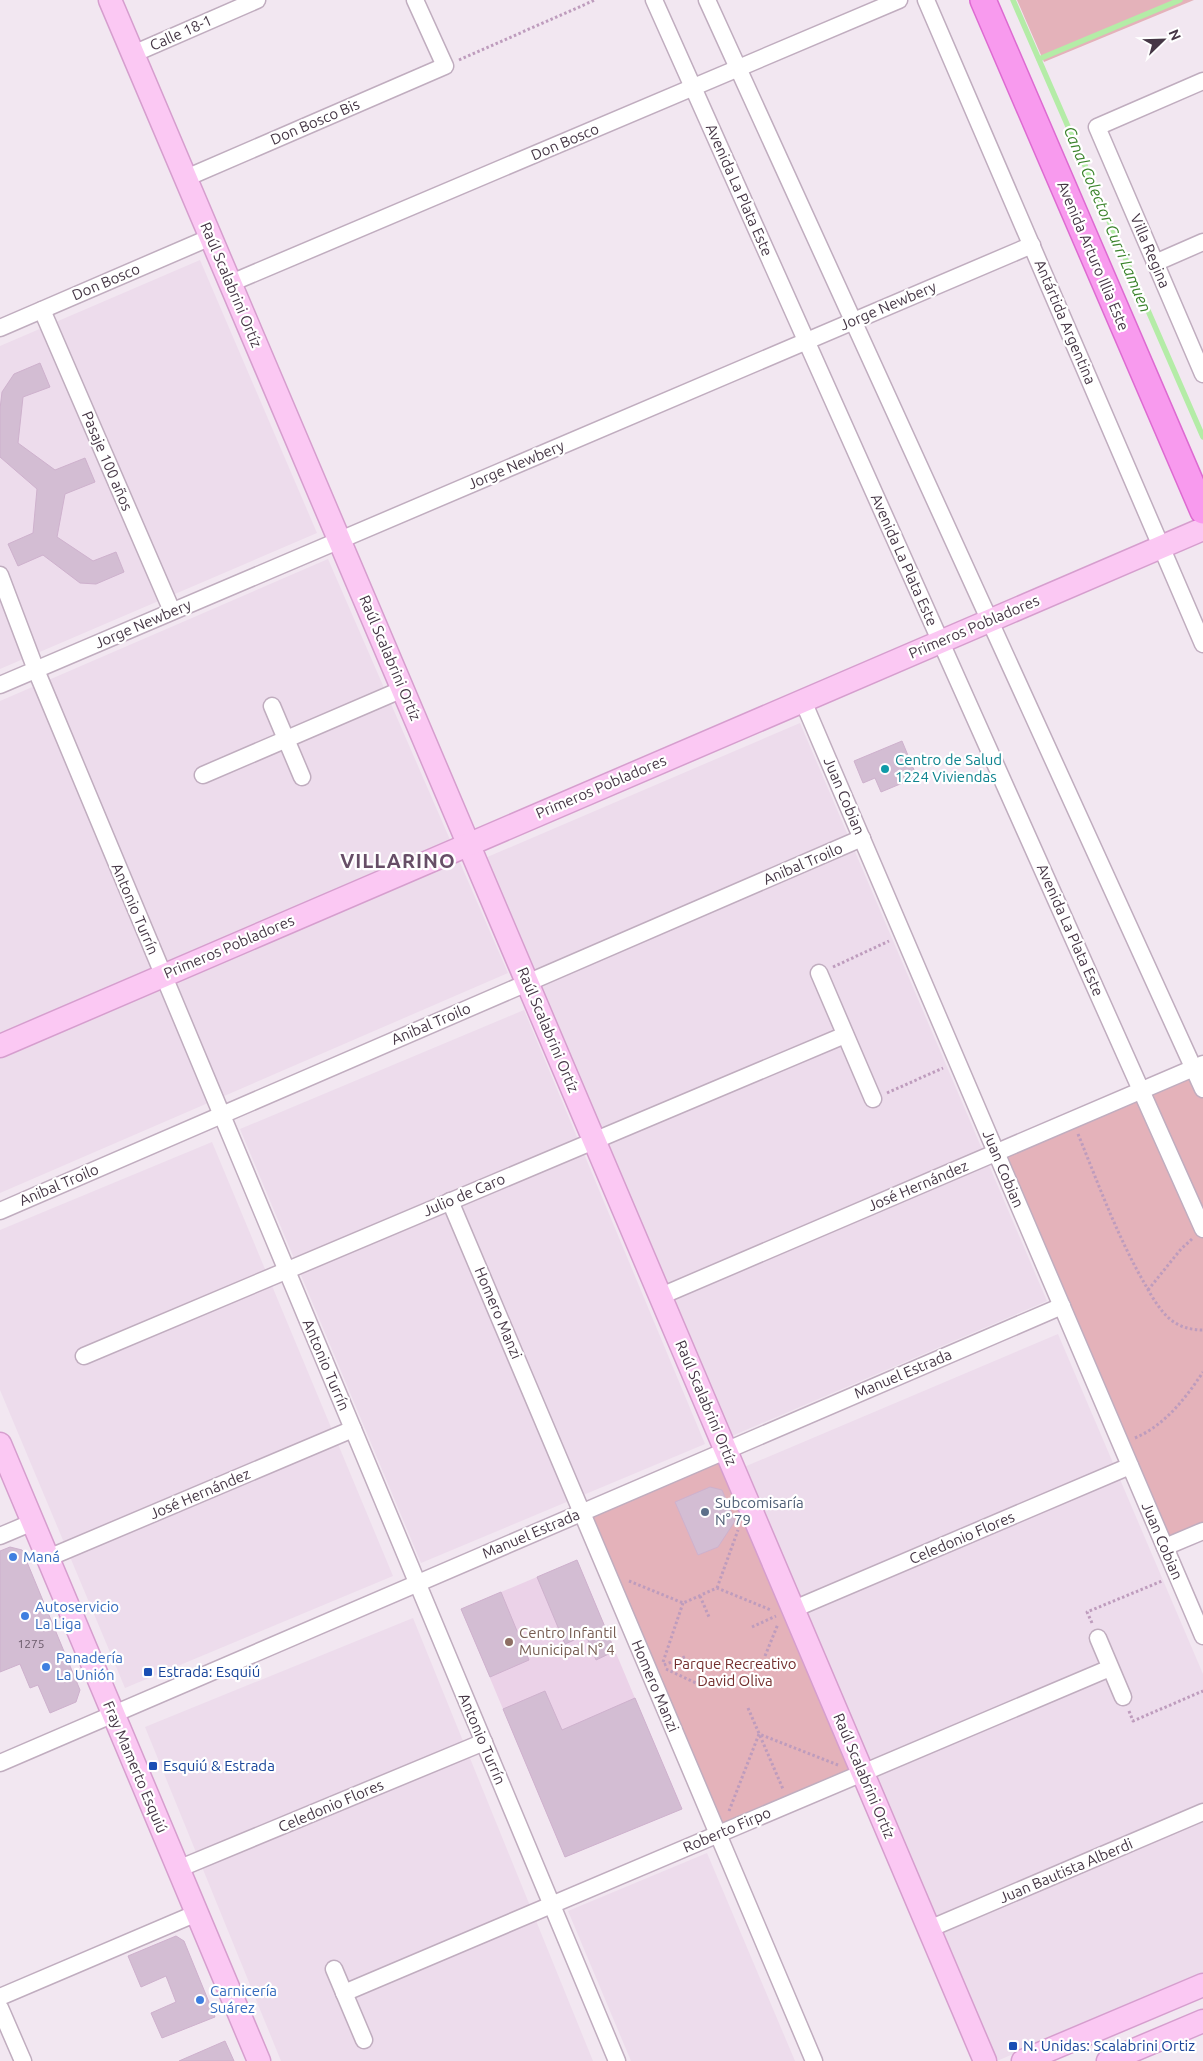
<svg xmlns="http://www.w3.org/2000/svg" width="1203" height="2061" font-family="Ubuntu,sans-serif">
  <style>
    .residential { fill: #eddcec }
    .education { fill: #ebd2e8 }
    .green { fill: #e4b2ba }
    .lines { fill: none; stroke-linecap: round; stroke-linejoin: round }
    .stream { stroke: #b4eca7; stroke-width: 5.5 }
    .building { fill: #d3bdd3; stroke: #ceb1cd }
    .street-casing { stroke: #c0adbf; stroke-width: 19 }
    .secondary-casing { stroke: #d69ece; stroke-width: 25 }
    .primary-casing { stroke: #dd6bd1; stroke-width: 28 }
    .path { stroke: #be9cbd; stroke-width: 3; stroke-dasharray: 2.5 2.5; stroke-linecap: butt }
    .street { stroke: #fff; stroke-width: 16 }
    .secondary { stroke: #fbc8f3; stroke-width: 22 }
    .primary { stroke: #f89aee; stroke-width: 25 }
    .culture-dot { fill: #0f9aa8; stroke: #fff; stroke-width: 2 }
    .service-dot { fill: #5c6f8a; stroke: #fff; stroke-width: 2 }
    .shop-dot { fill: #3f7fe0; stroke: #fff; stroke-width: 2 }
    .education-dot { fill: #8d6e63; stroke: #fff; stroke-width: 2 }
    .transit-dot { fill: #1a4fb4; stroke: #fff; stroke-width: 2 }
    .labels { text-anchor: middle; stroke-width: 4.5; stroke-linejoin: round; paint-order: stroke }
    .number-label { font-size: 12px; fill: #685868 }
    .street-label { font-size: 15px; fill: #453645; stroke: #fff }
    .culture-label { font-size: 15px; fill: #0d838f; stroke: #fff; text-anchor: start }
    .service-label { font-size: 15px; fill: #4e5e75; stroke: #fff; text-anchor: start }
    .shop-label { font-size: 15px; fill: #366cbe; stroke: #fff; text-anchor: start }
    .education-label { font-size: 15px; fill: #785e54; stroke: #fff; text-anchor: start }
    .park-label { font-size: 15px; fill: #732e2d; stroke: #fff }
    .transit-label { font-size: 15px; fill: #164399; stroke: #fff; text-anchor: start }
    .water-label { font-size: 16px; font-style: italic; fill: #3c842d; stroke: #fff }
    .district-label { font-size: 20px; font-weight: bold; letter-spacing: 1px; fill: #674e67; stroke: #fff }
  </style>
  <rect width="100%" height="100%" fill="#f2e7f1"/>
  <g class="residential">
    <path d="M200 260 317 533 0 669V346Z"/>
    <path d="M328 559 508 973 0 1193V701Z"/>
    <path d="M800 723 1047 1301 732 1436 485 858Z"/>
    <path d="M524 1010 705 1444 421 1563 240 1129Z"/>
    <path d="M212 1142 393 1576 125 1688 0 1390V1230Z"/>
    <path d="M1058 1334 1203 1674V1973L997 2061 744 1467Z"/>
    <path d="M413 1618 593 2061H281L145 1727Z"/>
    <path d="M707 1853 795 2061H631L568 1911Z"/>
  </g>
  <path class="education" d="M577 1560 681 1808 565 1857 461 1609Z"/>
  <g class="green">
    <path d="M1017 0H1194L1044 62Z"/>
    <path d="M1203 1073V1523L1169 1537 1007 1156Z"/>
    <path d="M726 1450 863 1772 718 1834 582 1512Z"/>
  </g>
  <g class="lines">
    <g class="stream">
      <path d="M1013 0 1203 437"/>
      <path d="M1039 59 1180 0"/>
    </g>
  </g>
  <g class="building">
    <path d="M40 363 50 387 23 397 18 443 55 470 85 458 95 482 65 494 57 537 93 561 116 552 124 572 96 584 80 583 43 555 18 566 8 544 33 533 37 489 0 457V409L2 392 14 374Z"/>
    <path d="M902 741 917 777 881 792 875 778 863 783 854 761Z"/>
    <path d="M710 1487 722 1490 735 1521 718 1547 698 1555 675 1502Z"/>
    <path d="M10 1547 22 1550 80 1690 76 1702 50 1713 38 1685 30 1688 20 1664 0 1672V1551Z"/>
    <path d="M577 1560 615 1651 596 1660 586 1635 565 1644 537 1577Z"/>
    <path d="M501 1592 529 1660 490 1677 461 1609Z"/>
    <path d="M545 1691 562 1730 635 1698 682 1809 565 1857 503 1709Z"/>
    <path d="M176 1936 184 1941 215 2017 162 2038 151 2013 176 2002 166 1976 141 1987 128 1956Z"/>
    <path d="M225 2041 234 2061H179Z"/>
  </g>
  <g class="lines">
    <g class="street-casing">
      <g id="street">
        <path d="M654 0 1203 1229"/>
        <path d="M707 0 1203 1089"/>
        <path d="M926 0 1203 644"/>
        <path d="M133 54 257 0"/>
        <path d="M1203 81 1097 127 1203 374"/>
        <path d="M186 178 445 66 415 0"/>
        <path d="M1155 263 1203 242"/>
        <path d="M231 283 899 0"/>
        <path d="M42 310 172 611"/>
        <path d="M0 328 211 237"/>
        <path d="M0 575 36 670 617 2061"/>
        <path d="M0 685 1032 245"/>
        <path d="M803 701 1203 1636"/>
        <path d="M272 706 302 777"/>
        <path d="M203 775 403 689"/>
        <path d="M819 973 873 1099"/>
        <path d="M450 1201 814 2061"/>
        <path d="M0 1211 862 838"/>
        <path d="M661 1296 1203 1064"/>
        <path d="M84 1356 845 1035"/>
        <path d="M0 1536 33 1522"/>
        <path d="M1165 1547 1203 1531"/>
        <path d="M48 1558 353 1429"/>
        <path d="M794 1609 1130 1466"/>
        <path d="M1098 1638 1123 1697"/>
        <path d="M0 1763 1062 1306"/>
        <path d="M178 1869 484 1742"/>
        <path d="M929 1929 1203 1812"/>
        <path d="M334 1969 364 2040"/>
        <path d="M344 1993 1110 1668"/>
        <path d="M0 1997 197 1913"/>
        <path d="M0 2008 23 2061"/>
      </g>
    </g>
    <g class="secondary-casing">
      <g id="secondary">
        <path d="M110 0 985 2061"/>
        <path d="M0 1046 1203 529"/>
        <path d="M0 1444 259 2061"/>
        <path d="M1023 2061 1203 1985"/>
        <path d="M1108 2061 1203 2021"/>
      </g>
    </g>
    <g class="primary-casing">
      <path id="primary" d="M983 0 1203 511"/>
    </g>
    <g class="path">
      <path d="M459 60 595 0"/>
      <path d="M833 967 889 941"/>
      <path d="M887 1093 943 1068"/>
      <path d="M1078 1134C1098 1183 1116 1233 1142 1279 1150 1293 1158 1309 1171 1320 1180 1327 1191 1330 1203 1330"/>
      <path d="M1148 1290 1181 1249 1192 1239"/>
      <path d="M1135 1438C1165 1425 1185 1399 1203 1372"/>
      <path d="M629 1581 683 1603 717 1588 771 1610"/>
      <path d="M717 1588 738 1530"/>
      <path d="M700 1596 709 1617"/>
      <path d="M1092 1623 1087 1612 1162 1581"/>
      <path d="M752 1627 776 1616"/>
      <path d="M765 1656 778 1624"/>
      <path d="M663 1662 683 1603"/>
      <path d="M664 1665 687 1656"/>
      <path d="M666 1669 698 1684"/>
      <path d="M748 1708 783 1789"/>
      <path d="M1129 1711 1133 1721 1203 1691"/>
      <path d="M729 1811 759 1734 838 1765"/>
    </g>
    <use href="#street" class="street"/>
    <use href="#secondary" class="secondary"/>
    <use href="#primary" class="primary"/>
  </g>
  <circle class="culture-dot" cx="885" cy="769" r="5"/>
  <circle class="service-dot" cx="705" cy="1512" r="5"/>
  <g class="shop-dot">
    <circle cx="13" cy="1557" r="5"/>
    <circle cx="25" cy="1616" r="5"/>
    <circle cx="46" cy="1667" r="5"/>
    <circle cx="200" cy="2000" r="5"/>
  </g>
  <circle class="education-dot" cx="509" cy="1642" r="5"/>
  <g class="transit-dot">
    <rect x="143" y="1667" width="10" height="10" rx="2.5"/>
    <rect x="148" y="1761" width="10" height="10" rx="2.5"/>
    <rect x="1008" y="2041" width="10" height="10" rx="2.5"/>
  </g>
  <g class="labels">
    <g class="number-label">
      <text x="31" y="1648">1275</text>
    </g>
    <g class="street-label">
      <text transform="translate(181 33) rotate(-24)" y="5">Calle 18-1</text>
      <text transform="translate(315 122) rotate(-23)" y="5">Don Bosco Bis</text>
      <text transform="translate(565 142) rotate(-23)" y="5">Don Bosco</text>
      <text transform="translate(739 190) rotate(66)" y="5">Avenida La Plata Este</text>
      <text transform="translate(1150 251) rotate(67)" y="5">Villa Regina</text>
      <text transform="translate(1093 256) rotate(67)" y="5">Avenida Arturo Illia Este</text>
      <text transform="translate(106 282) rotate(-23)" y="5">Don Bosco</text>
      <text transform="translate(231 285) rotate(67)" y="5">Raúl Scalabrini Ortíz</text>
      <text transform="translate(888 306) rotate(-23)" y="5">Jorge Newbery</text>
      <text transform="translate(1065 322) rotate(67)" y="5">Antártida Argentina</text>
      <text transform="translate(107 461) rotate(67)" y="5">Pasaje 100 años</text>
      <text transform="translate(516 465) rotate(-23)" y="5">Jorge Newbery</text>
      <text transform="translate(904 560) rotate(66)" y="5">Avenida La Plata Este</text>
      <text transform="translate(143 624) rotate(-23)" y="5">Jorge Newbery</text>
      <text transform="translate(974 627) rotate(-23)" y="5">Primeros Pobladores</text>
      <text transform="translate(390 658) rotate(67)" y="5">Raúl Scalabrini Ortíz</text>
      <text transform="translate(601 787) rotate(-23)" y="5">Primeros Pobladores</text>
      <text transform="translate(844 796) rotate(67)" y="5">Juan Cobian</text>
      <text transform="translate(803 864) rotate(-23)" y="5">Anibal Troilo</text>
      <text transform="translate(135 909) rotate(67)" y="5">Antonio Turrín</text>
      <text transform="translate(1070 930) rotate(66)" y="5">Avenida La Plata Este</text>
      <text transform="translate(229 947) rotate(-23)" y="5">Primeros Pobladores</text>
      <text transform="translate(431 1024) rotate(-23)" y="5">Anibal Troilo</text>
      <text transform="translate(548 1030) rotate(67)" y="5">Raúl Scalabrini Ortíz</text>
      <text transform="translate(1003 1169) rotate(67)" y="5">Juan Cobian</text>
      <text transform="translate(59 1185) rotate(-23)" y="5">Anibal Troilo</text>
      <text transform="translate(918 1186) rotate(-23)" y="5">José Hernández</text>
      <text transform="translate(464 1195) rotate(-23)" y="5">Julio de Caro</text>
      <text transform="translate(498 1313) rotate(67)" y="5">Homero Manzi</text>
      <text transform="translate(326 1365) rotate(67)" y="5">Antonio Turrín</text>
      <text transform="translate(903 1374) rotate(-23)" y="5">Manuel Estrada</text>
      <text transform="translate(706 1403) rotate(67)" y="5">Raúl Scalabrini Ortíz</text>
      <text transform="translate(200 1494) rotate(-23)" y="5">José Hernández</text>
      <text transform="translate(531 1534) rotate(-23)" y="5">Manuel Estrada</text>
      <text transform="translate(962 1538) rotate(-23)" y="5">Celedonio Flores</text>
      <text transform="translate(1162 1541) rotate(67)" y="5">Juan Cobian</text>
      <text transform="translate(655 1686) rotate(67)" y="5">Homero Manzi</text>
      <text transform="translate(482 1739) rotate(67)" y="5">Antonio Turrín</text>
      <text transform="translate(135 1767) rotate(67)" y="5">Fray Mamerto Esquiú</text>
      <text transform="translate(864 1776) rotate(67)" y="5">Raúl Scalabrini Ortíz</text>
      <text transform="translate(331 1806) rotate(-23)" y="5">Celedonio Flores</text>
      <text transform="translate(727 1830) rotate(-23)" y="5">Roberto Firpo</text>
      <text transform="translate(1066 1871) rotate(-23)" y="5">Juan Bautista Alberdi</text>
    </g>
    <g class="culture-label">
      <text x="895" y="765">Centro de Salud<tspan x="895" dy="17">1224 Viviendas</tspan></text>
    </g>
    <g class="service-label">
      <text x="715" y="1508">Subcomisaría<tspan x="715" dy="17">N° 79</tspan></text>
    </g>
    <g class="shop-label">
      <text x="23" y="1562">Maná</text>
      <text x="35" y="1612">Autoservicio<tspan x="35" dy="17">La Liga</tspan></text>
      <text x="56" y="1663">Panadería<tspan x="56" dy="17">La Unión</tspan></text>
      <text x="210" y="1996">Carnicería<tspan x="210" dy="17">Suárez</tspan></text>
    </g>
    <g class="education-label">
      <text x="519" y="1638">Centro Infantil<tspan x="519" dy="17">Municipal N° 4</tspan></text>
    </g>
    <g class="park-label">
      <text x="735" y="1669">Parque Recreativo<tspan x="735" dy="17">David Oliva</tspan></text>
    </g>
    <g class="transit-label">
      <text x="158" y="1677">Estrada: Esquiú</text>
      <text x="163" y="1771">Esquiú &amp; Estrada</text>
      <text x="1023" y="2051">N. Unidas: Scalabrini Ortiz</text>
    </g>
    <g class="water-label">
      <text transform="translate(1108 219) rotate(67)" y="6">Canal Colector Curri Lamuen</text>
    </g>
    <g class="district-label">
      <text x="398" y="868">VILLARINO</text>
    </g>
  </g>
  <g transform="translate(1163 40) rotate(67)" stroke="#ffffff" stroke-width="4" paint-order="stroke">
  <path d="M0-4L9 19L0 12L-9 19Z" fill="#453645"/>
  <text y="-8" font-size="14" font-weight="bold" text-anchor="middle" fill="#453645">N</text>
  </g>
</svg>
